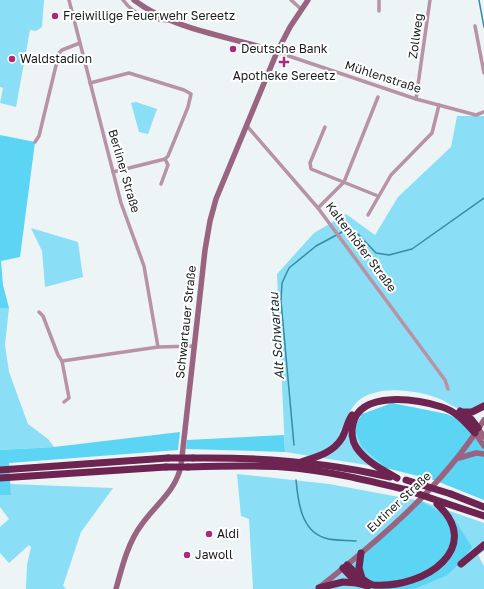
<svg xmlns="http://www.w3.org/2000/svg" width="484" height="589" font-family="'Golos Text',sans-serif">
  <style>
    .green { fill: #8adef5 }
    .forest { fill: #5cd4f4 }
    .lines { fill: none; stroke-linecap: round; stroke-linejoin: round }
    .stream { stroke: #358da2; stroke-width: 1.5 }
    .street { stroke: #b892a5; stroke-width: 3.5 }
    .secondary { stroke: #996480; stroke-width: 5.5 }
    .highway { stroke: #6d2450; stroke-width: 7 }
    .highway-bridge { stroke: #6d2450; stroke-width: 7 }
    .poi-dot { fill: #aa2b7b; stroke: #fff; stroke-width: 1.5 }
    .labels { text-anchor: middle; stroke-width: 4; stroke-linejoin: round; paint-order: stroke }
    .poi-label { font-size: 12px; fill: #191c1c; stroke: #fff; text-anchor: start }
    .street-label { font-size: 12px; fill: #191c1c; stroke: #fff }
    .water-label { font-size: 13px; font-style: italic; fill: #1b3036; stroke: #fff }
  </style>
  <rect width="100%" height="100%" fill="#ecf4f6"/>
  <g class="green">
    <path d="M0 0H44L42 27 36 31 30 30 16 107 0 103 3 88 0 87Z"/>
    <path d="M136 102 157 109 148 134 139 132 131 103Z"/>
    <path d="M457 116H484V402C480 407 472 411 465 410 457 410 447 402 440 399 417 390 376 384 357 402 349 410 345 422 340 432L355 430 386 468 285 452 277 274 314 233 346 214 375 235 398 197 451 147Z"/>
    <path d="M31 228 78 242 83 277 45 287 42 251Z"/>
    <path d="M0 308H9L5 345 9 372 28 424 48 439 54 447 0 450Z"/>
    <path d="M237 474 329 484 421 501 484 523V551L478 555 484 566V589H415L446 576 421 501 350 567 377 589H253L249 519 241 516Z"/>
    <path d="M10 484 113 488 81 532 63 586 66 589H26L27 565 31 547 29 545 9 563 0 553V527L9 519 0 507V495H11Z"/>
  </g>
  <g class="forest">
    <path d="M0 135 35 142 20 257 1 261 3 285 9 308H0Z"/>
    <path d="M392 403 447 414 462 421 484 449V500L434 480 386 468 362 447 355 430 357 422 362 414Z"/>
    <path d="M180 432 178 450 9 463 11 495H0V450L54 447Z"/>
    <path d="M284 435 285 452 186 449 187 440Z"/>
    <path d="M421 501 456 522 472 547 459 564 446 576 415 589H377L350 567Z"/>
  </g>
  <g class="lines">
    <g class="stream">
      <path d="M479 0 484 27"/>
      <path d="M294 445 281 301 282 283 289 268 316 246 344 231 356 232 376 253 389 255 412 249 484 198"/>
      <path d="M296 480C298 501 301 531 325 538 334 541 347 540 356 541"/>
    </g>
    <g class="street">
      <path d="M69 0 121 203 144 266 158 347"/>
      <path d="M123 0C135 16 148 19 167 21"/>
      <path d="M291 0 301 9"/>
      <path d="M379 0V11"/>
      <path d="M475 26 484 73"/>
      <path d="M277 52 416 99 476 115 484 112"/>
      <path d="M90 83 129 73 184 90 191 94 188 107 168 156 165 159 113 172"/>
      <path d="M416 99 430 0"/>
      <path d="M247 126 318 208 445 380 448 389"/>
      <path d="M325 127 310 163 311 169 378 196"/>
      <path d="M35 142 39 136 59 53 62 50 80 43"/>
      <path d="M161 184 168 165 165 159"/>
      <path d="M318 208 344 182 378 97"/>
      <path d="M368 215 391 175 432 133 439 105"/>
      <path d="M39 312 43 316 58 355 62 361 69 398 64 402"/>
      <path d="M62 361 158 347 195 346"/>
    </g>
    <g class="secondary">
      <path d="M134 0C175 31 230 36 277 52"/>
      <path d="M478 428 484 437"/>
      <path d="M475 433 484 446"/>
      <path d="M459 458 476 453 484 454"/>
      <path d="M320 587C381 538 442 487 484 420"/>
      <path d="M116 589C122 567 128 542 142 524 157 503 175 492 181 466L205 250 210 221 216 199 277 52 290 27 308 0"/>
    </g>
    <g class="highway">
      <path d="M460 411 471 419 478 428"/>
      <path d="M461 412H472L484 406"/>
      <path d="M193 458C260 457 325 462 390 477"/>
      <path d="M301 462C316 457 333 453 342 438 346 431 347 422 352 415"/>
      <path d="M188 467C220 466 251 465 283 467 325 470 366 480 407 490"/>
      <path d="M0 470 168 458"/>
      <path d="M0 478 166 467"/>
      <path d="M397 478C383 470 366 462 356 447 352 441 351 431 353 424 360 390 419 399 442 407 456 411 466 423 475 433"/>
      <path d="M451 494 484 507"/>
      <path d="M445 503 484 516"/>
      <path d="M361 553 359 568 362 578"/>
      <path d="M461 564 484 545"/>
      <path d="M347 565C355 572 363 582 373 585 427 589 484 546 437 504"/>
      <path d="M343 568 357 583 368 586"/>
      <path d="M319 588 343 582 357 583"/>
    </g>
    <g class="highway-bridge">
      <path d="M168 458H193"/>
      <path d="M166 467H188"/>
      <path d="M406 480 451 494"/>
      <path d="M407 490 445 503"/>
    </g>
  </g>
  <g class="poi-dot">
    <circle cx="55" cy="16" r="4"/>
    <circle cx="233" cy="49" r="4"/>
    <circle cx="12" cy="59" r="4"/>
    <path d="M282 56h4v4h4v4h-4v4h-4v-4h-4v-4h4z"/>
    <circle cx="209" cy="534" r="4"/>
    <circle cx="187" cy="555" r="4"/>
  </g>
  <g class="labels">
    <g class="poi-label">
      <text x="63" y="20">Freiwillige Feuerwehr Sereetz</text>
      <text x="241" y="53">Deutsche Bank</text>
      <text x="20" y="63">Waldstadion</text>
      <text x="284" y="80" text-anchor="middle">Apotheke Sereetz</text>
      <text x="217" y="538">Aldi</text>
      <text x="195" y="559">Jawoll</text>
    </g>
    <g class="street-label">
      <text transform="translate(416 36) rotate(-82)" y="4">Zollweg</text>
      <text transform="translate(383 77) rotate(18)" y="4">Mühlenstraße</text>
      <text transform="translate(124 171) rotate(74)" y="4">Berliner Straße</text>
      <text transform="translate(361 247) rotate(53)" y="4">Kaltenhöfer Straße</text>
      <text transform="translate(186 322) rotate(-84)" y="4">Schwartauer Straße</text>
      <text transform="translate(399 502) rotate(-43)" y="4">Eutiner Straße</text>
    </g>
    <g class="water-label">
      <text transform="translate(276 336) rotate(-94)" y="5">Alt Schwartau</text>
    </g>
  </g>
</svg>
